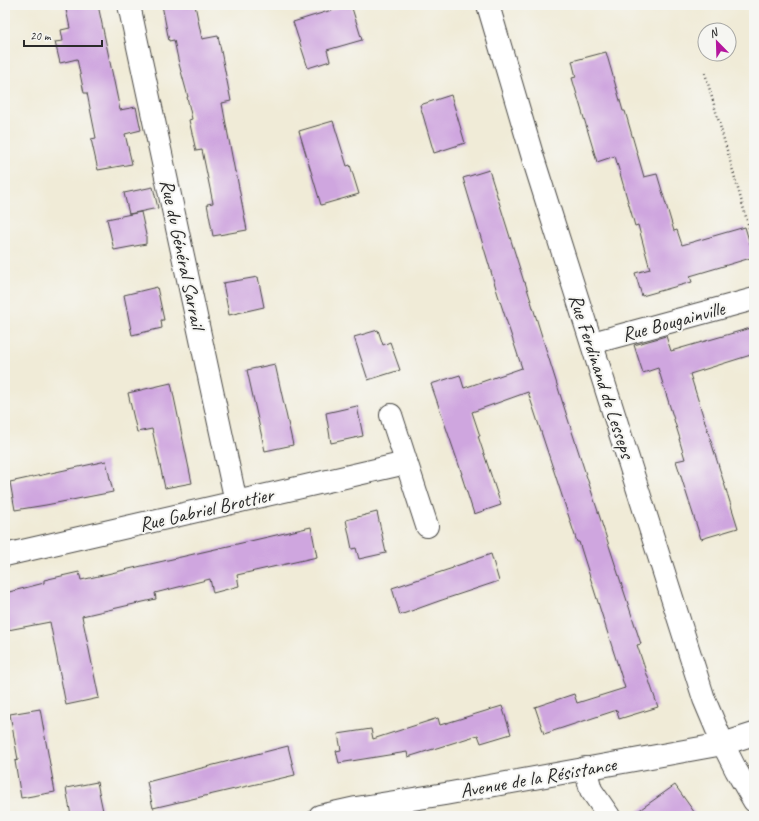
<svg xmlns="http://www.w3.org/2000/svg" width="759" height="821" font-family="Caveat,sans-serif">
  <style>
    .building { fill: #cfa6df }
    .lines { fill: none; stroke-linecap: round; stroke-linejoin: round }
    .minor-casing { stroke: #494845; stroke-width: 24 }
    .path { stroke: #494845; stroke-width: 2.5; stroke-dasharray: 1 3; stroke-linecap: butt }
    .minor { stroke: #fff; stroke-width: 22 }
    .labels { text-anchor: middle; stroke-width: 4; stroke-linejoin: round; paint-order: stroke }
    .street-label { font-size: 20px; fill: #2b2b2b; stroke: #f6f6f2 }
  </style>
  <rect width="100%" height="100%" fill="#f6f6f2"/>
  <filter id="ink" filterUnits="userSpaceOnUse"><feTurbulence type="fractalNoise" baseFrequency=".025" numOctaves="2"/><feDisplacementMap in="SourceGraphic" scale="8" xChannelSelector="R" yChannelSelector="G"/><feConvolveMatrix kernelMatrix="1 2 1 2 8 2 1 2 1" color-interpolation-filters="sRGB"/></filter>
  <filter id="wash" filterUnits="userSpaceOnUse"><feTurbulence type="fractalNoise" baseFrequency=".012" numOctaves="4" result="noise"/><feDisplacementMap in="SourceGraphic" scale="16" xChannelSelector="R" yChannelSelector="G"/><feGaussianBlur stdDeviation="0.9" result="paint"/><feColorMatrix in="noise" values="0 0 0 0 0 0 0 0 0 0 0 0 0 0 0 0 0 1.4 0 .05"/><feComposite in="paint" operator="in"/></filter>
  <g filter="url(#wash)">
    <rect width="100%" height="100%" fill="#f0ebd7"/>
    <g id="blocks">
      <g class="building">
        <path d="M65 5H98L120 110 136 107 141 130 125 134 132 164 98 170 91 139 96 138 87 93H84L77 59 60 63 55 42 63 41 61 30 70 28Z"/>
        <path d="M162 5H195L202 39 218 36 231 101 222 103 235 172H236L247 230 213 236 207 204 213 203 202 150 196 151 189 120 192 119 187 97H188L179 64 174 40 169 41Z"/>
        <path d="M348 5H351L362 40 327 50 330 61 308 68 293 22Z"/>
        <path d="M606 52 623 111H625L644 177 657 174 674 231 677 230 682 245 745 227 754 257 690 276 692 282 642 296 635 273 650 269 638 225 635 226 615 156 597 162 572 78 576 77 572 61Z"/>
        <path d="M451 95 465 143 434 153 420 105Z"/>
        <path d="M333 121 347 166 350 165 359 194 321 205 299 131Z"/>
        <path d="M489 170 524 282H525L564 407 641 644 637 645 658 707 619 719 617 710 544 734 535 707 574 694 577 703 625 688 579 542H577L567 511 528 392 472 412 480 436H478L501 505 474 514 461 474H462L431 384 460 375 464 388 522 368 498 295 463 178Z"/>
        <path d="M153 187 158 208 129 214 124 193Z"/>
        <path d="M141 212 146 235V244L114 250 107 219Z"/>
        <path d="M258 277 264 307 229 315 223 283Z"/>
        <path d="M157 287 164 320H161L162 328 132 335 124 295Z"/>
        <path d="M754 327V354L690 374 738 528 701 539 676 461 685 459 679 439H680L658 368 643 373 634 345 666 336 671 351Z"/>
        <path d="M378 330 383 345 390 342 400 370 368 380 354 337Z"/>
        <path d="M275 364 293 445 265 451 247 370Z"/>
        <path d="M171 383 192 483 165 488 152 429 137 432 128 393Z"/>
        <path d="M357 406 363 436 331 443 326 413Z"/>
        <path d="M106 461 113 492 46 505 15 510 10 482Z"/>
        <path d="M377 512 386 553 359 559 356 548 352 549 346 520Z"/>
        <path d="M311 527 317 557 237 575 239 586 213 593 210 579 155 593 156 599 82 616 99 698 66 705 50 622 8 630 5 607V593L44 583V580L79 572 81 580Z"/>
        <path d="M491 554 499 581 439 601 400 615 392 588 453 568V567Z"/>
        <path d="M502 706 511 734 481 743 478 735 408 757 407 752 339 763 336 751 341 750 338 734 371 729 373 739 438 718 440 725Z"/>
        <path d="M40 709 55 792 21 798 15 761 18 760 10 714Z"/>
        <path d="M288 746 295 775 153 808 147 782Z"/>
        <path d="M97 782 104 816H71L66 788Z"/>
        <path d="M675 785 697 816H631Z"/>
      </g>
    </g>
  </g>
  <g filter="url(#ink)">
    <use href="#blocks" fill-opacity="0" stroke="#494845" stroke-width="1"/>
    <g class="lines">
      <g class="minor-casing">
        <g id="minor">
          <path d="M129 5 236 502"/>
          <path d="M488 5 533 158 704 699 723 744 736 770 754 801"/>
          <path d="M592 343 754 299"/>
          <path d="M391 415 427 526"/>
          <path d="M5 555 406 463"/>
          <path d="M585 768 591 790 609 816"/>
          <path d="M320 816 356 808 445 794 723 744 754 734"/>
        </g>
      </g>
      <path class="path" d="M705 73 754 245"/>
      <use href="#minor" class="minor"/>
    </g>
  </g>
  <g class="labels">
    <g class="street-label">
      <text transform="translate(183 254) rotate(78)" y="7">Rue du Général Sarrail</text>
      <text transform="translate(673 321) rotate(-15)" y="7">Rue Bougainville</text>
      <text transform="translate(602 376) rotate(72)" y="7">Rue Ferdinand de Lesseps</text>
      <text transform="translate(206 509) rotate(-13)" y="7">Rue Gabriel Brottier</text>
      <text transform="translate(538 777) rotate(-10)" y="7">Avenue de la Résistance</text>
    </g>
  </g>
  <rect width="759" height="821" fill="none" stroke="#f6f6f2" stroke-width="20"/>
  <g transform="translate(717 42) rotate(337)"><circle r="19" fill="#f6f6f2" stroke="#a5a5a2"/>
  <path d="M0-3L7 15L0 10L-7 15Z" fill="#b5179e"/>
  <text y="-6" font-size="11" font-weight="bold" text-anchor="middle" fill="#2b2b2b">N</text>
  </g>
  <path d="M24 40v6h78v-6" fill="none" stroke="#2b2b2b" stroke-width="2"/>
  <text x="30" y="40" font-size="12" fill="#2b2b2b" stroke="#f6f6f2" stroke-width="3" paint-order="stroke">20 m</text>
</svg>
